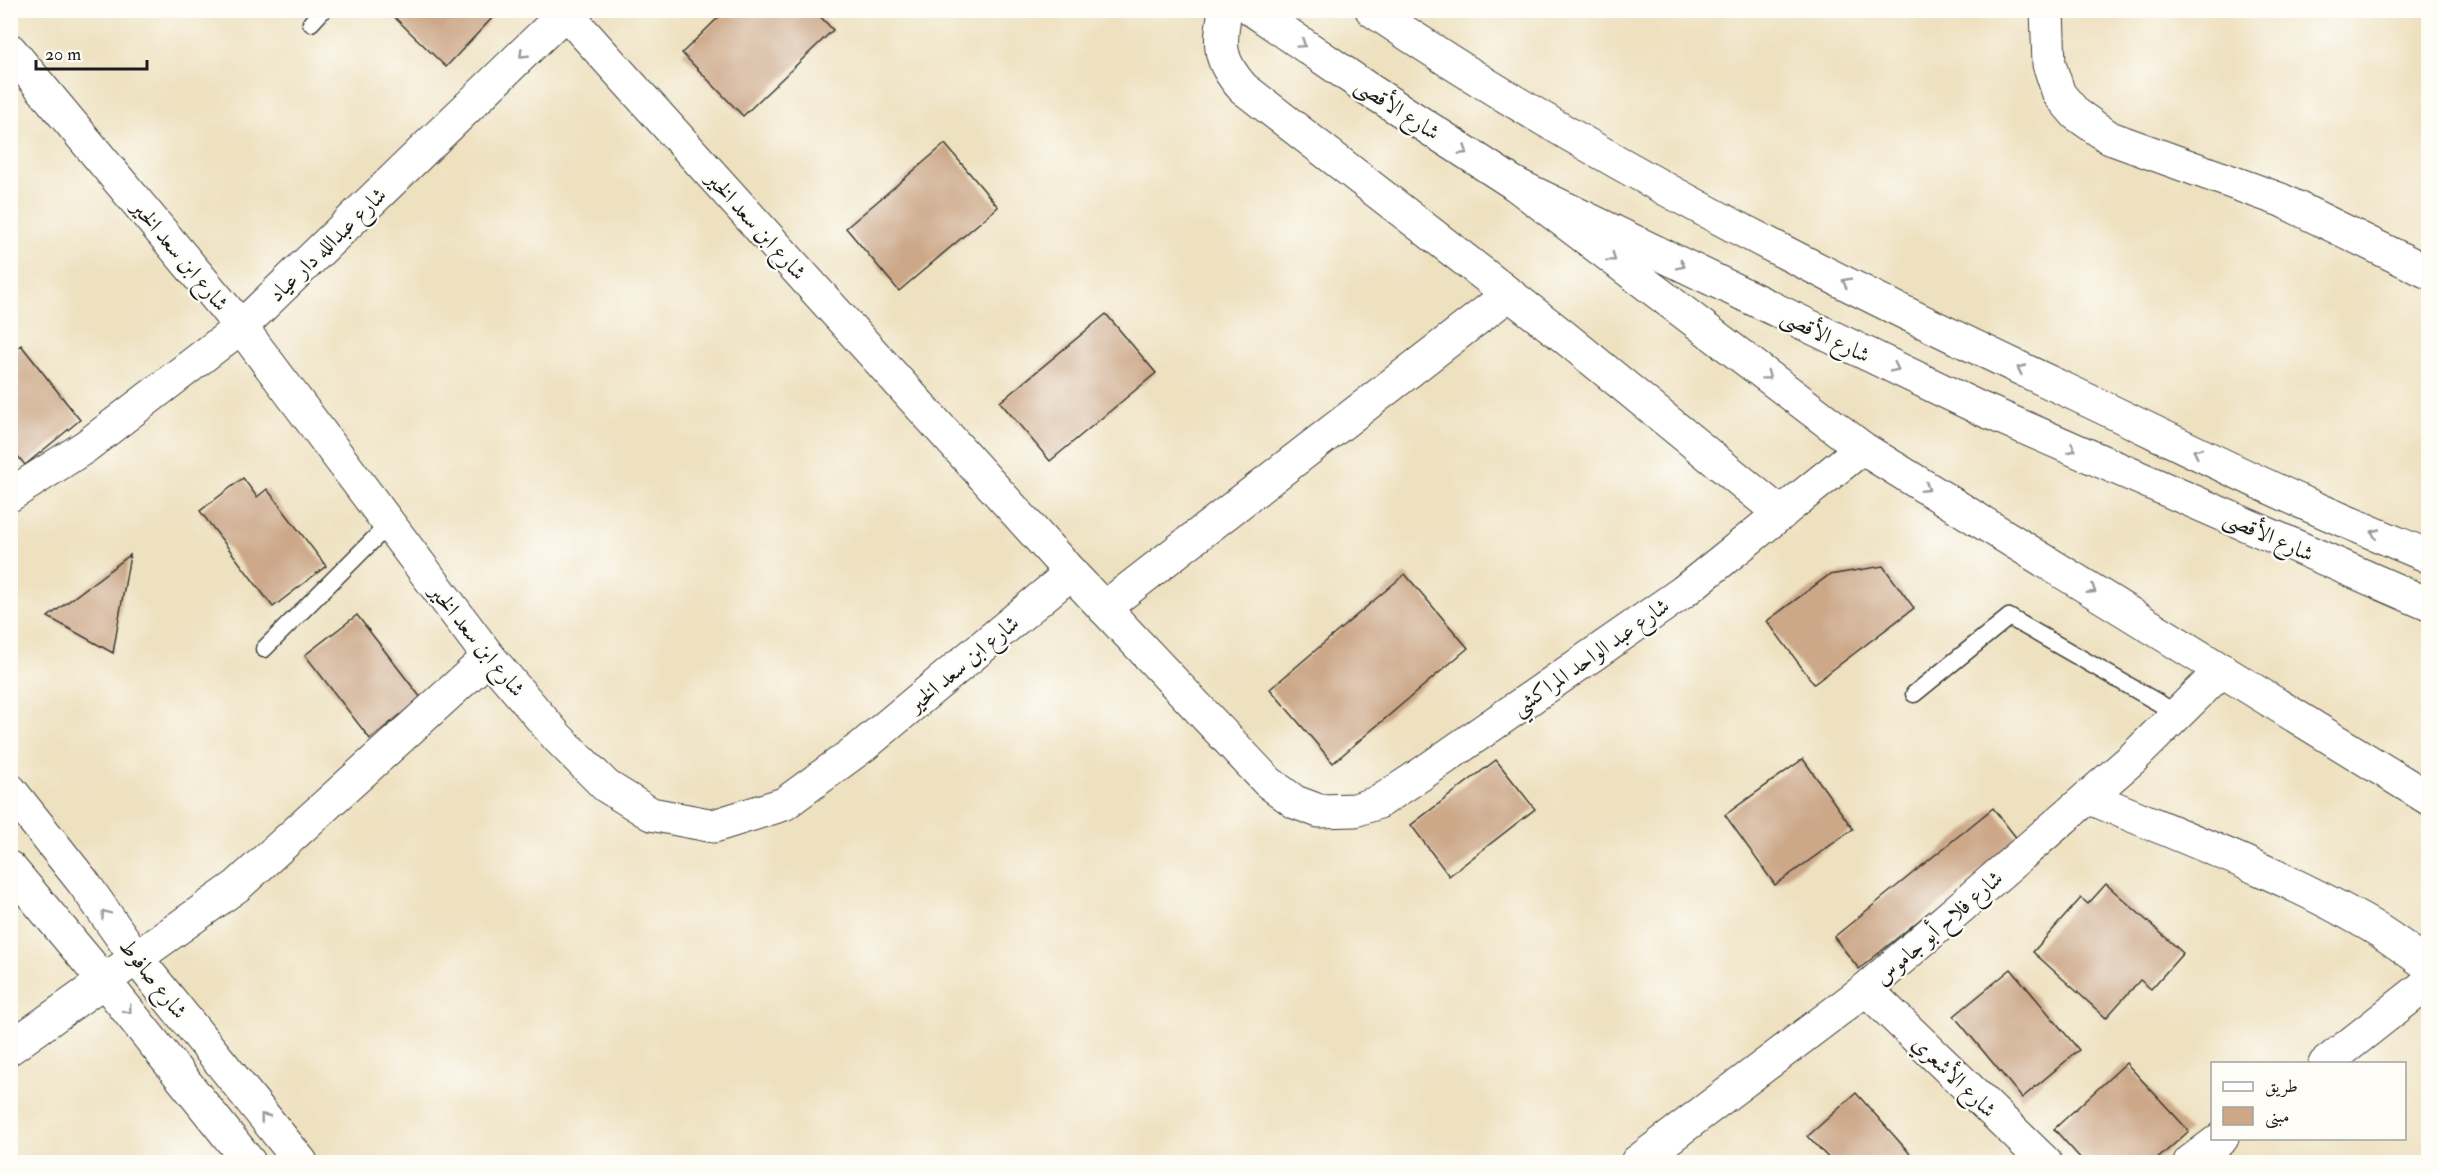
<svg xmlns="http://www.w3.org/2000/svg" width="2439" height="1173" font-family="'IM FELL Double Pica',Amiri,serif">
  <style>
    .building { fill: #cca788 }
    .lines { fill: none; stroke-linecap: round; stroke-linejoin: round }
    .service-casing { stroke: #3c3a35; stroke-width: 19 }
    .minor-casing { stroke: #3c3a35; stroke-width: 35 }
    .tertiary-casing { stroke: #3c3a35; stroke-width: 35 }
    .secondary-casing { stroke: #3c3a35; stroke-width: 35 }
    .trunk-casing { stroke: #3c3a35; stroke-width: 35 }
    .service { stroke: #fff; stroke-width: 16 }
    .minor { stroke: #fff; stroke-width: 33 }
    .tertiary { stroke: #fff; stroke-width: 33 }
    .secondary { stroke: #fff; stroke-width: 33 }
    .trunk { stroke: #fff; stroke-width: 33 }
    .oneway { stroke: #999 }
    .labels { text-anchor: middle; stroke-width: 4.5; stroke-linejoin: round; paint-order: stroke }
    .street-label { font-size: 22px; fill: #1c1c1c; stroke: #fdfcf7 }
  </style>
  <rect width="100%" height="100%" fill="#fdfcf7"/>
  <filter id="ink" filterUnits="userSpaceOnUse"><feTurbulence type="fractalNoise" baseFrequency=".0167" numOctaves="2"/><feDisplacementMap in="SourceGraphic" scale="12" xChannelSelector="R" yChannelSelector="G"/><feConvolveMatrix kernelMatrix="1 2 1 2 8 2 1 2 1" color-interpolation-filters="sRGB"/></filter>
  <filter id="wash" filterUnits="userSpaceOnUse"><feTurbulence type="fractalNoise" baseFrequency=".008" numOctaves="4" result="noise"/><feDisplacementMap in="SourceGraphic" scale="24" xChannelSelector="R" yChannelSelector="G"/><feGaussianBlur stdDeviation="1.35" result="paint"/><feColorMatrix in="noise" values="0 0 0 0 0 0 0 0 0 0 0 0 0 0 0 0 0 1.4 0 .05"/><feComposite in="paint" operator="in"/></filter>
  <g filter="url(#wash)">
    <rect width="100%" height="100%" fill="#eee1c0"/>
    <g id="blocks">
      <g class="building">
        <path d="M387 10H490L495 15 446 67Z"/>
        <path d="M726 10H814L833 30 743 116 682 53Z"/>
        <path d="M945 144 998 207 899 291 846 228Z"/>
        <path d="M1106 314 1156 373 1050 461 1000 402Z"/>
        <path d="M21 345 80 420 25 465 10 446V354Z"/>
        <path d="M243 478 257 497 267 489 326 566 273 607 200 511Z"/>
        <path d="M130 555 113 653 48 617Z"/>
        <path d="M1883 566 1914 608 1814 684 1767 621 1829 575Z"/>
        <path d="M1405 574 1468 648 1333 763 1270 689Z"/>
        <path d="M357 615 421 698 370 739 305 655Z"/>
        <path d="M1803 759 1853 829 1775 885 1725 815Z"/>
        <path d="M1496 760 1535 809 1449 876 1411 825Z"/>
        <path d="M1993 808 2018 840 1859 969 1834 937Z"/>
        <path d="M2106 884 2183 953 2151 989 2140 980 2106 1018 2033 952 2081 898 2088 904Z"/>
        <path d="M2011 969 2079 1050 2022 1098 1954 1016Z"/>
        <path d="M2126 1063 2189 1131 2154 1162H2084L2054 1129Z"/>
        <path d="M1856 1093 1913 1157 1907 1162H1832L1808 1136Z"/>
      </g>
    </g>
  </g>
  <g filter="url(#ink)">
    <use href="#blocks" fill-opacity="0" stroke="#3c3a35" stroke-width="1.5"/>
    <g class="lines">
      <g class="service-casing">
        <g id="service">
          <path d="M311 23 323 10"/>
          <path d="M264 649 388 525"/>
          <path d="M1914 694 2009 617 2178 714"/>
        </g>
      </g>
      <g class="minor-casing">
        <g id="minor">
          <path d="M563 10 1071 573 1268 782 1295 802 1319 811 1355 810 1379 802 1420 775 1683 592 1862 448"/>
          <path d="M1225 10C1219 46 1218 60 1243 88L1562 335 1781 514"/>
          <path d="M2047 10 2049 64 2059 94 2076 114 2110 138 2281 200 2428 272"/>
          <path d="M10 50 241 327 489 657 558 738 606 786 651 814 714 826 784 804 863 746 1071 573"/>
          <path d="M10 495 85 447 241 327 565 13"/>
          <path d="M1104 608 1509 294"/>
          <path d="M2088 797C2182 837 2279 872 2368 924 2389 936 2408 951 2428 965"/>
          <path d="M1866 989 2045 1162"/>
          <path d="M10 1048 237 886 489 657"/>
          <path d="M2325 1064 2428 983"/>
          <path d="M1637 1162 1866 989 2132 759 2222 670"/>
          <path d="M2190 1162 2222 1138"/>
        </g>
      </g>
      <g class="tertiary-casing">
        <g id="tertiary">
          <path d="M10 790 83 882 137 959 301 1162"/>
          <path d="M10 868 105 982 249 1162"/>
        </g>
      </g>
      <g class="secondary-casing">
        <g id="secondary">
          <path d="M1253 10 1365 87 1515 184 1977 407 2428 604"/>
          <path d="M1372 10C1589 158 1827 278 2064 389 2147 428 2229 470 2313 507 2351 524 2390 540 2428 556"/>
        </g>
      </g>
      <g class="trunk-casing">
        <path id="trunk" d="M1515 184 1862 448 2428 798"/>
      </g>
      <use href="#service" class="service"/>
      <use href="#minor" class="minor"/>
      <use href="#tertiary" class="tertiary"/>
      <use href="#secondary" class="secondary"/>
      <use href="#trunk" class="trunk"/>
    </g>
    <defs><path id="oneway-chevron" d="M-2-3.5L2.5 0L-2 3.5" fill="none" stroke-width="1.6" stroke-linecap="round" stroke-linejoin="round" transform="scale(1.5)"/></defs>
    <g class="oneway">
      <use href="#oneway-chevron" transform="translate(1302 44) rotate(34)"/>
      <use href="#oneway-chevron" transform="translate(523 54) rotate(136)"/>
      <use href="#oneway-chevron" transform="translate(1464 151) rotate(33)"/>
      <use href="#oneway-chevron" transform="translate(1612 258) rotate(37)"/>
      <use href="#oneway-chevron" transform="translate(1681 265) rotate(26)"/>
      <use href="#oneway-chevron" transform="translate(1846 282) rotate(-153)"/>
      <use href="#oneway-chevron" transform="translate(1895 368) rotate(26)"/>
      <use href="#oneway-chevron" transform="translate(2021 369) rotate(-155)"/>
      <use href="#oneway-chevron" transform="translate(1767 376) rotate(37)"/>
      <use href="#oneway-chevron" transform="translate(2072 449) rotate(24)"/>
      <use href="#oneway-chevron" transform="translate(2197 452) rotate(-154)"/>
      <use href="#oneway-chevron" transform="translate(1926 488) rotate(32)"/>
      <use href="#oneway-chevron" transform="translate(2375 533) rotate(-157)"/>
      <use href="#oneway-chevron" transform="translate(2092 590) rotate(32)"/>
      <use href="#oneway-chevron" transform="translate(105 914) rotate(-125)"/>
      <use href="#oneway-chevron" transform="translate(128 1010) rotate(51)"/>
      <use href="#oneway-chevron" transform="translate(264 1117) rotate(-129)"/>
    </g>
  </g>
  <g class="labels">
    <g class="street-label">
      <text transform="translate(1398 108) rotate(33)" y="8">شارع الأقصى</text>
      <text transform="translate(757 225) rotate(48)" y="8">شارع ابن سعد الخير</text>
      <text transform="translate(327 244) rotate(-44)" y="8">شارع عبدالله دار عياد</text>
      <text transform="translate(181 255) rotate(50)" y="8">شارع ابن سعد الخير</text>
      <text transform="translate(1826 335) rotate(26)" y="8">شارع الأقصى</text>
      <text transform="translate(2269 535) rotate(24)" y="8">شارع الأقصى</text>
      <text transform="translate(478 640) rotate(51)" y="8">شارع ابن سعد الخير</text>
      <text transform="translate(1590 656) rotate(-35)" y="8">شارع عبد الواحد المراكشي</text>
      <text transform="translate(963 663) rotate(-40)" y="8">شارع ابن سعد الخير</text>
      <text transform="translate(1938 927) rotate(-41)" y="8">شارع فلاح أبو جاموس</text>
      <text transform="translate(154 978) rotate(52)" y="8">شارع صافوط</text>
      <text transform="translate(1955 1076) rotate(44)" y="8">شارع الأشعري</text>
    </g>
  </g>
  <rect width="2439" height="1173" fill="none" stroke="#fdfcf7" stroke-width="36"/>
  <rect x="2211" y="1062" width="195" height="78" fill="#fdfcf7" stroke="#a3a29f" stroke-width="1.5"/>
  <rect x="2223" y="1082" width="30" height="9" fill="#ffffff" stroke="#a3a29f" stroke-width="1.5"/>
  <text x="2265" y="1092" font-size="18" fill="#1c1c1c">طريق</text>
  <rect x="2223" y="1107" width="30" height="18" fill="#cca788" stroke="#a3a29f" stroke-width="1.5"/>
  <text x="2265" y="1122" font-size="18" fill="#1c1c1c">مبنى</text>
  <path d="M36 60v9h111v-9" fill="none" stroke="#1c1c1c" stroke-width="3"/>
  <text x="45" y="60" font-size="18" fill="#1c1c1c" stroke="#fdfcf7" stroke-width="4.5" paint-order="stroke">20 m</text>
</svg>
